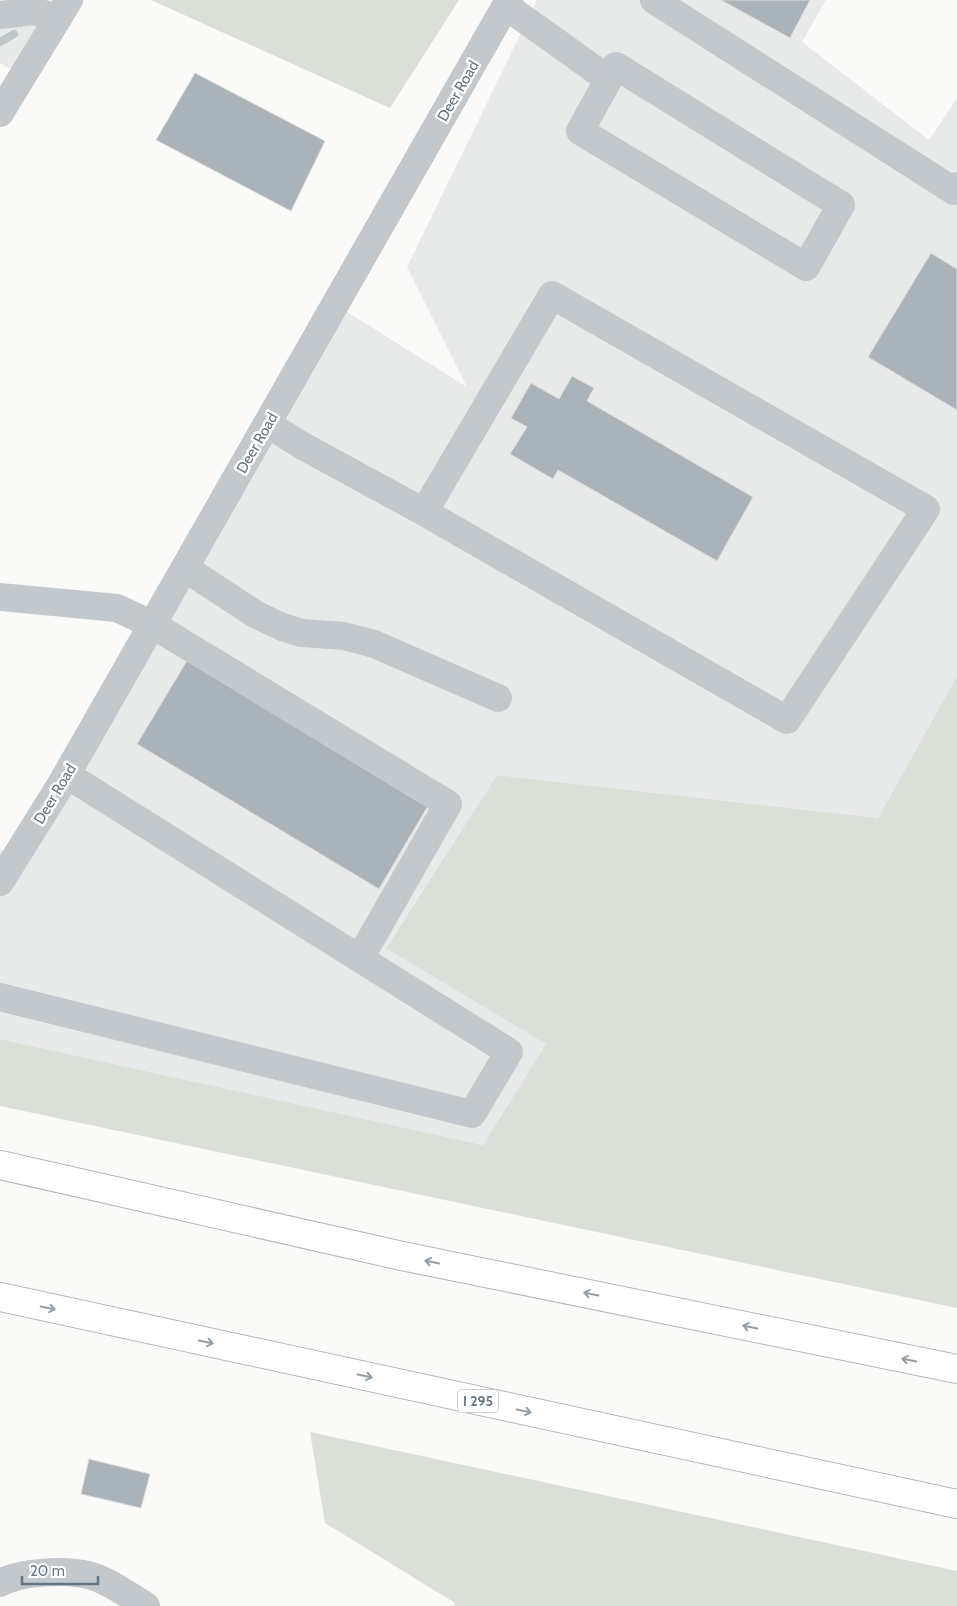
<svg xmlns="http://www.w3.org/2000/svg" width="957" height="1606" font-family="Cabin,sans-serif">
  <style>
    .built { fill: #e8e9e9 }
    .green { fill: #dadfd7 }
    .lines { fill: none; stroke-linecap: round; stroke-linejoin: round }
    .stream { stroke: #bbc7cb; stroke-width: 8 }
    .building { fill: #aab3b9; stroke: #dcdcda }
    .highway-casing { stroke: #b4b9bd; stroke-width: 30 }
    .minor { stroke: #c3c8cc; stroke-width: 28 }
    .highway { stroke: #fff; stroke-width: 28 }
    .oneway { stroke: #939fa8 }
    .labels { text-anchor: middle; stroke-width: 5; stroke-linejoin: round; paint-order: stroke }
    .shield { fill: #fff; stroke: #939fa8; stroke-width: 1 }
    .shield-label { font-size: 14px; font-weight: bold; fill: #657683 }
    .street-label { font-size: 15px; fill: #657683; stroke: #fff }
  </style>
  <rect width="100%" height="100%" fill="#fafaf8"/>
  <g class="built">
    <path d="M0 0H81L24 77 0 63Z"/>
    <path d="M537 0H826L802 42 929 140 957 98V676L878 818 497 775 386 947 546 1044 483 1145 0 1039V850L5 852 328 300 467 387 407 267Z"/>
  </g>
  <g class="green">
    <path d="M151 0H459L390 108Z"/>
    <path d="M957 676V1308L0 1106V1039L483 1145 546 1044 386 948 497 775 878 818Z"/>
    <path d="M310 1432 957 1571V1606H453L455 1603 325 1523Z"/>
  </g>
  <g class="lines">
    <path class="stream" d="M0 42 14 34"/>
  </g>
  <g class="building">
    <path d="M721 0H810L790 38Z"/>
    <path d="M195 73 325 141 291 211 156 140Z"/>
    <path d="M931 253 957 269V410L868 357Z"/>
    <path d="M572 376 594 388 587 401 753 497 717 561 558 470 553 479 510 454 527 427 511 418 531 383 559 399Z"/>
    <path d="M188 659 429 804 379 889 137 744Z"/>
    <path d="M89 1459 150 1474 141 1508 81 1494Z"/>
  </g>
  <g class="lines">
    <g class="highway-casing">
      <g id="highway">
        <path d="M0 1165 402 1256 957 1369"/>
        <path d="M0 1297 957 1504"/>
      </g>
    </g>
    <g class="minor">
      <path d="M654 0 954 191 957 186"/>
      <path d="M506 6 608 79"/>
      <path d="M0 15 33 11 58 18"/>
      <path d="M616 66 841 205 806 267 580 131Z"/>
      <path d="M0 113 69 0"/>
      <path d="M268 424 301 445 424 512 787 720 926 509 552 295 424 512"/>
      <path d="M185 568 255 614 282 627 302 633 344 636 374 644 498 698"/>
      <path d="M0 597 117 608 153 625 448 804 360 958"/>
      <path d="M0 882 60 786 509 0"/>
      <path d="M0 997 472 1114 509 1052 67 775"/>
      <path d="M0 1583C20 1572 65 1569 88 1575 108 1580 128 1595 146 1606"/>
    </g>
    <use href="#highway" class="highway"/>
  </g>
  <defs><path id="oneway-shaft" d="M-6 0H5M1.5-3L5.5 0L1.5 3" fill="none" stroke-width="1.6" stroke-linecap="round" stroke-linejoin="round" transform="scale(1.25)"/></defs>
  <g class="oneway">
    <use href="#oneway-shaft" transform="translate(432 1262) rotate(-168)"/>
    <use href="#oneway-shaft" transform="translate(591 1294) rotate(-168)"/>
    <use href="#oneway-shaft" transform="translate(48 1308) rotate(12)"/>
    <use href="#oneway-shaft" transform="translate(750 1327) rotate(-168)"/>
    <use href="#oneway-shaft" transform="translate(206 1342) rotate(12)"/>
    <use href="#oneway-shaft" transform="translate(909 1360) rotate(-168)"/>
    <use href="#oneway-shaft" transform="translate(365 1376) rotate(12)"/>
    <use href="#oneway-shaft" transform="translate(524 1411) rotate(12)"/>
  </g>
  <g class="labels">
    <rect class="shield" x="458" y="1389.5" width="40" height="23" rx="4"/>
    <g class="shield-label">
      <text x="478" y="1406">I 295</text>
    </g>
    <g class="street-label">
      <text transform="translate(458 91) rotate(-60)" y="5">Deer Road</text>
      <text transform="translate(257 443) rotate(-60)" y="5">Deer Road</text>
      <text transform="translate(55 794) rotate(-59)" y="5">Deer Road</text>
    </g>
  </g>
  <path d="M22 1576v8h76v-8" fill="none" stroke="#657683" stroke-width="2.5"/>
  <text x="30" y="1576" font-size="15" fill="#657683" stroke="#ffffff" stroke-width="4" paint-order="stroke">20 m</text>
</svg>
